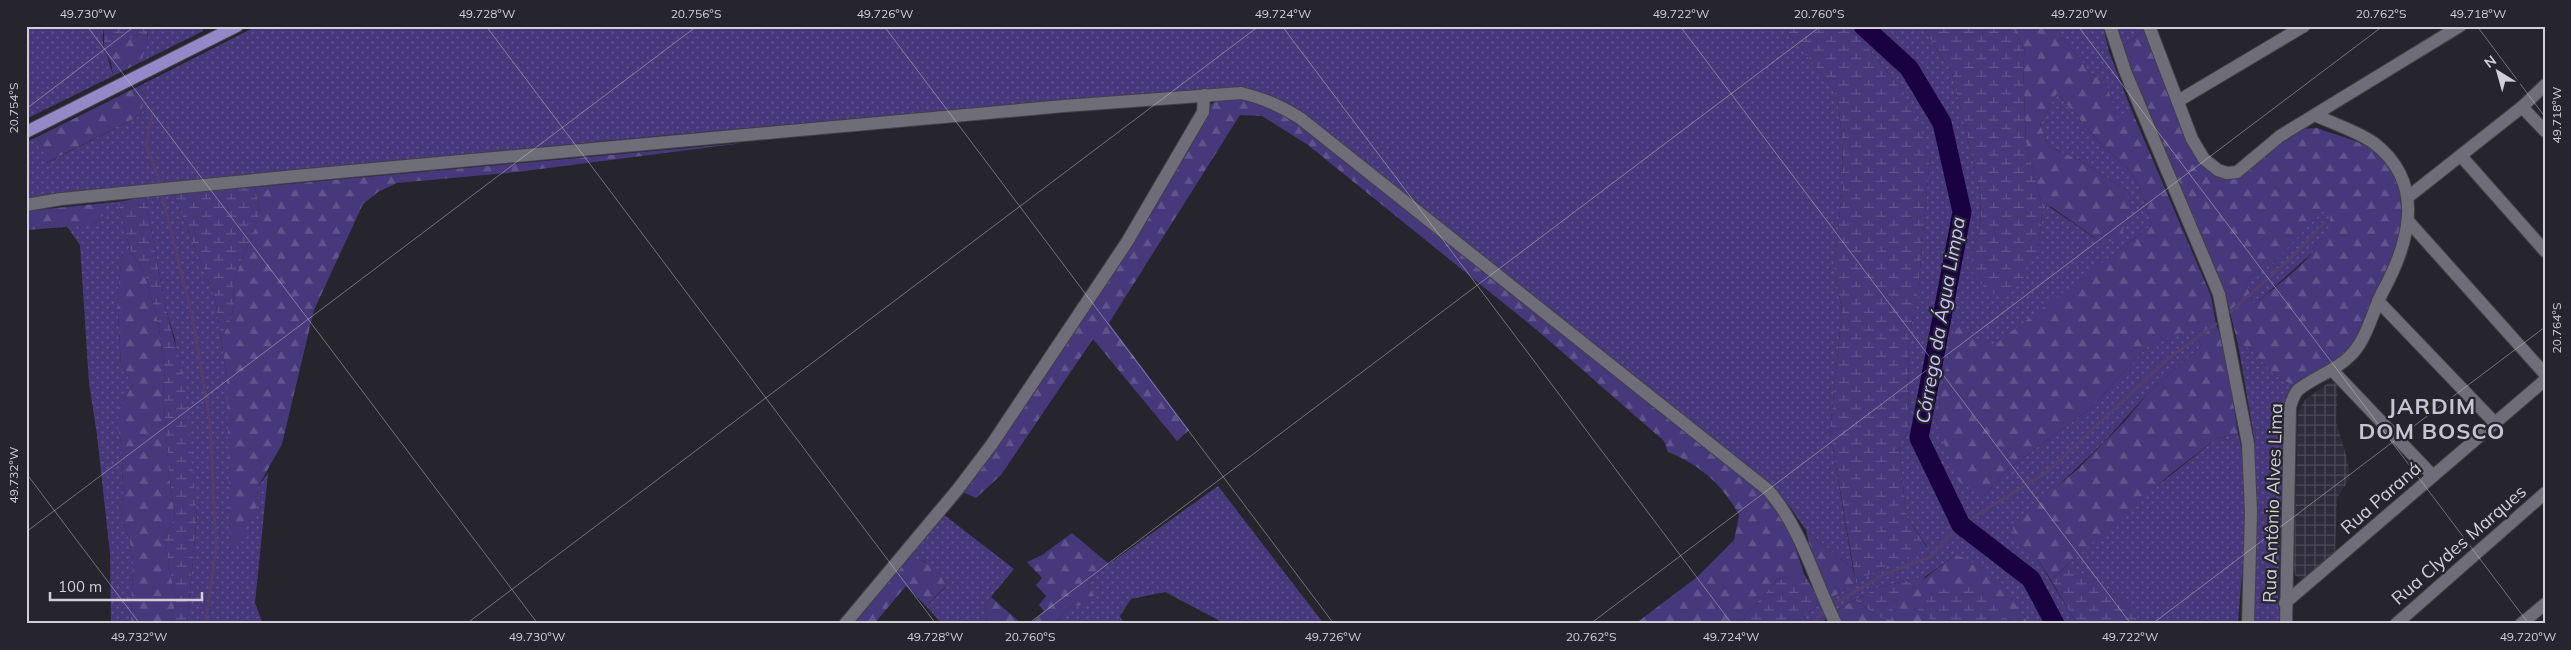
<svg xmlns="http://www.w3.org/2000/svg" width="2571" height="650" font-family="Mulish,sans-serif">
  <style>
    .industrial { fill: url(#industrial-grid) }
    .grass { fill: url(#grass-dots) }
    .forest { fill: url(#forest-firs); fill-rule: evenodd }
    .wetland { fill: url(#wetland-marsh) }
    .lines { fill: none; stroke-linecap: round; stroke-linejoin: round }
    .stream { stroke: #503e6d; stroke-width: 3 }
    .river { stroke: #190040; stroke-width: 19 }
    .street-casing { stroke: #414048; stroke-width: 14 }
    .secondary-casing { stroke: #414048; stroke-width: 14 }
    .primary-casing { stroke: #414048; stroke-width: 14 }
    .street { stroke: #6f6e78; stroke-width: 12 }
    .secondary { stroke: #6f6e78; stroke-width: 12 }
    .primary { stroke: #9488c8; stroke-width: 12 }
    .ticks { fill: none; stroke: #d1d0d6; stroke-width: 1; stroke-opacity: 0.45 }
    .labels { text-anchor: middle; stroke-width: 4.5; stroke-linejoin: round; paint-order: stroke }
    .street-label { font-size: 18px; fill: #d1d0d6; stroke: #26252e }
    .water-label { font-size: 19px; font-style: italic; fill: #cbc2ff; stroke: #26252e }
    .district-label { font-size: 22px; font-weight: bold; letter-spacing: 1px; fill: #c7c5d1; stroke: #26252e }
    .neatline { fill: none; stroke: #d1d0d6; stroke-width: 2 }
    .ticks-label { font-size: 12px; text-anchor: middle; fill: #d1d0d6 }
  </style>
  <defs>
    <pattern id="industrial-grid" width="8" height="8" patternUnits="userSpaceOnUse" patternTransform="scale(1.25)"><rect width="8" height="8" fill="#2f2d3b"/><path d="M0 4h8M4 0v8" fill="none" stroke="#4c4a57"/></pattern>
    <pattern id="grass-dots" width="8" height="8" patternUnits="userSpaceOnUse" patternTransform="scale(1.25)"><rect width="8" height="8" fill="#47387b"/><path d="M2 2h.1M6 6h.1" fill="none" stroke="#60548d" stroke-width="1.8" stroke-linecap="round"/></pattern>
    <pattern id="forest-firs" width="22" height="20" patternUnits="userSpaceOnUse" patternTransform="scale(1.25)"><rect width="22" height="20" fill="#47387b"/><path d="M5 1l3.5 6h-7zM16 11l3.5 6h-7z" fill="#60548d"/></pattern>
    <pattern id="wetland-marsh" width="20" height="14" patternUnits="userSpaceOnUse" patternTransform="scale(1.25)"><rect width="20" height="14" fill="#47387b"/><path d="M1 5h8M5 5V1M11 12h8M15 12V8" fill="none" stroke="#60548d"/></pattern>
  </defs>
  <rect width="100%" height="100%" fill="#26252e"/>
  <path class="industrial" d="M2329 382 2338 384 2336 422 2347 458 2350 478 2337 498 2335 556 2302 581 2295 575 2294 566 2298 412 2304 401Z"/>
  <g class="grass">
    <path d="M26 26H106C96 40 111 62 113 76L26 119Z"/>
    <path d="M147 26H203V31L141 62 148 43Z"/>
    <path d="M257 26H1788L1789 34 1830 84 1838 101 1842 138 1843 182 1834 267 1842 310 1830 431 1853 569 1806 530 1787 503 1768 483 1302 113C1277 97 1266 91 1236 87 832 119 429 155 26 200V142L37 137 42 145 47 163 141 115 147 82Z"/>
    <path d="M1847 26H1922L1952 73 1981 195 1980 231 1972 251 2038 249 2043 209 2048 206 2102 243 2128 191 2080 160 2049 147 2040 125 2057 93 2099 142 2131 172 2140 188 2152 225 1994 346 1973 338 1956 317 1936 422 1984 496 2008 469 2091 408 2148 346 2194 326 2201 346 2148 393 2103 443 2047 496 2017 543 2036 557 2077 624H2029L2023 615 1955 555 1926 576 1879 587 1834 611 1829 599 1879 569 1928 548 1906 516 1899 443 1908 432 1909 335 1917 303 1930 156 1901 89 1866 45Z"/>
    <path d="M2054 26H2103L2109 52 2131 109 2118 120 2107 86 2089 71Z"/>
    <path d="M2115 26H2144L2145 29 2122 47Z"/>
    <path d="M173 192 215 298 227 380 257 505 258 487 268 473 255 603 263 624H187L197 515 175 339 166 309 145 197Z"/>
    <path d="M118 202 130 249 123 252 117 295 121 365 133 385 118 409V430L122 446 123 496 121 519 129 538 133 559 131 624H111L110 554 97 435 89 383 80 245 66 225H92L106 213V203Z"/>
    <path d="M2322 211 2330 212 2332 222 2321 245 2254 305 2245 280 2274 262Z"/>
    <path d="M2238 344 2249 348 2276 376 2294 386 2287 395 2285 403 2278 603 2281 624H2252L2255 443Z"/>
    <path d="M2238 433C2254 494 2242 562 2238 624H2141C2124 596 2095 580 2067 566L2131 507 2216 439Z"/>
    <path d="M1218 486 1324 624H1226L1165 592 1131 599 1120 616 1124 624H1054L1069 608 1090 602 1094 595 1087 583 1109 564Z"/>
    <path d="M943 514 1014 569 985 604 987 624H942L926 606 946 587 925 561 905 559Z"/>
    <path d="M1821 602 1827 617 1822 624H1796Z"/>
  </g>
  <g class="forest">
    <path d="M2012 26H2054L2089 71 2107 86 2118 119 2131 109 2211 296 2216 324 2224 344 2238 433 2216 439 2173 472 2051 580 2036 557 2017 543 2012 524 2079 468 2125 421 2148 393 2201 346 2194 327 2148 346 2091 408 2008 469 1984 496 1959 482 1936 422 1956 316 1973 338 1994 345 2152 225 2140 188 2131 172 2099 142 2057 93 2040 125 2049 147 2080 160 2128 191 2127 218 2120 239 2102 243 2053 208 2048 206 2043 209 2026 142 2023 65 2025 51Z"/>
    <path d="M2145 29 2187 142 2229 177 2301 129 2317 128C2338 136 2366 141 2382 157 2423 197 2392 262 2373 304 2366 319 2359 338 2348 351 2332 367 2314 376 2294 386L2276 376 2249 348 2238 344 2225 292 2122 47ZM2322 212H2330C2336 245 2277 284 2254 305L2245 280 2274 262Z"/>
    <path d="M147 30 148 43 141 62 113 76 111 62 104 52Z"/>
    <path d="M147 82 141 115 46 163 42 145 37 137Z"/>
    <path d="M1238 99 1270 106 1295 121 1766 493 1790 529 1804 574 1778 579 1746 615 1742 624H1635L1697 577 1734 540 1739 515C1722 484 1700 465 1668 452L1664 441 1538 331 1308 145 1262 116 1240 115 1109 323 1189 430 1177 441 1093 339 1001 475 976 498 963 492 1209 107 1215 101Z"/>
    <path d="M743 143 517 172 397 183 378 192 363 204 314 310 282 444 258 487 257 505 248 525 242 536 230 546 227 380 221 339 230 322 234 305 233 287 241 260 251 239 260 212 255 187Z"/>
    <path d="M106 203V213L92 225 26 230V211Z"/>
    <path d="M130 249 145 275 151 296 158 321 165 372 163 392 169 475 175 517 164 539 176 602 170 624H131L133 559 129 538 121 519 123 496 122 446 118 430V409L133 385 121 365 117 295 123 251Z"/>
    <path d="M1806 530 1853 569 1856 583 1829 599 1811 552Z"/>
    <path d="M1072 533 1109 564 1087 583 1094 595 1090 603 1069 608 1054 624H1031L1044 611 1039 605 1046 596 1036 585 1042 578 1027 562 1042 555Z"/>
    <path d="M1955 555C1987 563 2011 597 2029 624H2012V621L1918 610 1935 624H1842L1834 611 1855 600 1879 617 1893 607 1894 602C1915 587 1933 571 1955 555Z"/>
    <path d="M905 559C930 560 936 564 946 586L926 606 906 586 874 624H850Z"/>
    <path d="M991 597 1022 624H987L985 604Z"/>
  </g>
  <g class="wetland">
    <path d="M106 26H147V30L104 52V29Z"/>
    <path d="M1788 26H1847L1866 45 1901 89 1916 117 1930 156 1917 303 1909 335 1908 432 1899 443 1906 516 1928 549 1879 569 1856 583 1830 431 1842 310 1834 267 1843 182 1842 138 1838 101 1830 84 1789 34Z"/>
    <path d="M1922 26H2012L2025 51 2023 65 2026 142 2043 209 2038 249 2023 278 2010 294 1989 293 1972 272V251L1980 231 1981 195 1952 73Z"/>
    <path d="M255 187 260 212 251 239 241 260 233 287 234 305 230 322 221 339 215 298 173 192Z"/>
    <path d="M145 197 166 309 184 378 197 515 187 624H170L176 602 164 539 175 517 169 475 163 392 165 372 158 321 145 275 130 249 118 202Z"/>
    <path d="M2067 566C2095 580 2124 596 2141 624H2077L2051 580Z"/>
    <path d="M1804 574 1821 602 1796 624H1742L1746 615 1778 579Z"/>
    <path d="M1926 576 1916 588 1894 602 1891 620 1879 617 1855 600 1879 587Z"/>
    <path d="M1964 584 1984 595 2012 624H1935L1918 610C1932 590 1941 589 1964 584Z"/>
  </g>
  <g class="lines">
    <g class="stream">
      <path d="M153 109 146 145 161 185"/>
      <path d="M162 194 193 320 210 422 216 549 205 624"/>
      <path d="M2230 312 2291 258 2324 223"/>
      <path d="M1832 605 1885 574 1930 557 1961 525 2047 472 2169 358 2216 324"/>
      <path d="M1813 624 1825 611"/>
    </g>
    <path class="river" d="M1863 26 1909 68 1942 123 1962 212 1919 438 1961 525 2031 579 2055 624"/>
    <g class="street-casing">
      <g id="street">
        <path d="M2149 26 2192 139 2204 159 2218 170 2227 173 2237 172 2280 136 2460 26"/>
        <path d="M2178 101 2304 26"/>
        <path d="M2522 107 2545 131"/>
        <path d="M2461 156 2545 251"/>
        <path d="M2408 197 2522 107 2545 85"/>
        <path d="M26 205 61 199 296 176 1064 106 1241 93C1264 98 1281 106 1300 118L1768 490C1802 529 1813 578 1836 624"/>
        <path d="M2409 222 2545 374"/>
        <path d="M2378 301 2494 422"/>
        <path d="M2333 371 2433 476"/>
        <path d="M2285 603 2545 380"/>
        <path d="M845 624 958 489 992 444 1127 242 1203 112 1204 95"/>
        <path d="M2286 624 2290 407C2292 401 2294 394 2298 390 2315 376 2335 372 2352 354 2367 338 2372 313 2382 293 2409 244 2427 184 2374 143 2357 131 2334 124 2315 115"/>
        <path d="M2396 624 2545 493"/>
        <path d="M2521 624 2545 604"/>
      </g>
    </g>
    <g class="secondary-casing">
      <path id="secondary" d="M2110 26 2125 71 2219 294 2248 444 2251 512 2248 624"/>
    </g>
    <g class="primary-casing">
      <path id="primary" d="M26 132 237 26"/>
    </g>
    <use href="#street" class="street"/>
    <use href="#secondary" class="secondary"/>
    <use href="#primary" class="primary"/>
  </g>
  <path class="ticks" d="M87 26 538 624M486 26 936 624M884 26 1334 624M1282 26 1732 624M1680 26 2131 624M2078 26 2529 624M2477 26 2545 117M26 109 135 26M26 473 140 624M26 532 697 26M466 624 1259 26M1028 624 1821 26M1590 624 2383 26M2152 624 2545 327"/>
  <g class="labels">
    <g class="street-label">
      <text transform="translate(2381 498) rotate(-41)" y="6">Rua Paraná</text>
      <text transform="translate(2273 503) rotate(-88)" y="6">Rua Antônio Alves Lima</text>
      <text transform="translate(2459 545) rotate(-41)" y="6">Rua Clydes Marques</text>
    </g>
    <g class="water-label">
      <text transform="translate(1940 320) rotate(-80)" y="7">Córrego da Água Limpa</text>
    </g>
    <g class="district-label">
      <text x="2432" y="414">JARDIM<tspan x="2432" dy="25">DOM BOSCO</tspan></text>
    </g>
  </g>
  <rect width="2571" height="650" fill="none" stroke="#26252e" stroke-width="55"/>
  <g transform="translate(2498 72) rotate(323)" stroke="#26252e" stroke-width="4" paint-order="stroke">
  <path d="M0-4L9 19L0 12L-9 19Z" fill="#d1d0d6"/>
  <text y="-8" font-size="14" font-weight="bold" text-anchor="middle" fill="#d1d0d6">N</text>
  </g>
  <path d="M50 592v8h152v-8" fill="none" stroke="#d1d0d6" stroke-width="2.5"/>
  <text x="58" y="592" font-size="15" fill="#d1d0d6" stroke="#26252e" stroke-width="4" paint-order="stroke">100 m</text>
  <rect x="28" y="28" width="2516" height="594" class="neatline"/>
  <g class="ticks-label">
    <text x="88" y="18">49.730°W</text>
    <text x="487" y="18">49.728°W</text>
    <text x="696" y="18">20.756°S</text>
    <text x="885" y="18">49.726°W</text>
    <text x="1283" y="18">49.724°W</text>
    <text x="1681" y="18">49.722°W</text>
    <text x="1819" y="18">20.760°S</text>
    <text x="2079" y="18">49.720°W</text>
    <text x="2381" y="18">20.762°S</text>
    <text x="2478" y="18">49.718°W</text>
    <text transform="translate(14 108) rotate(-90)" y="4">20.754°S</text>
    <text transform="translate(2557 115) rotate(-90)" y="4">49.718°W</text>
    <text transform="translate(2557 328) rotate(-90)" y="4">20.764°S</text>
    <text transform="translate(14 475) rotate(-90)" y="4">49.732°W</text>
    <text x="139" y="641">49.732°W</text>
    <text x="537" y="641">49.730°W</text>
    <text x="935" y="641">49.728°W</text>
    <text x="1030" y="641">20.760°S</text>
    <text x="1333" y="641">49.726°W</text>
    <text x="1591" y="641">20.762°S</text>
    <text x="1731" y="641">49.724°W</text>
    <text x="2130" y="641">49.722°W</text>
    <text x="2528" y="641">49.720°W</text>
  </g>
</svg>
